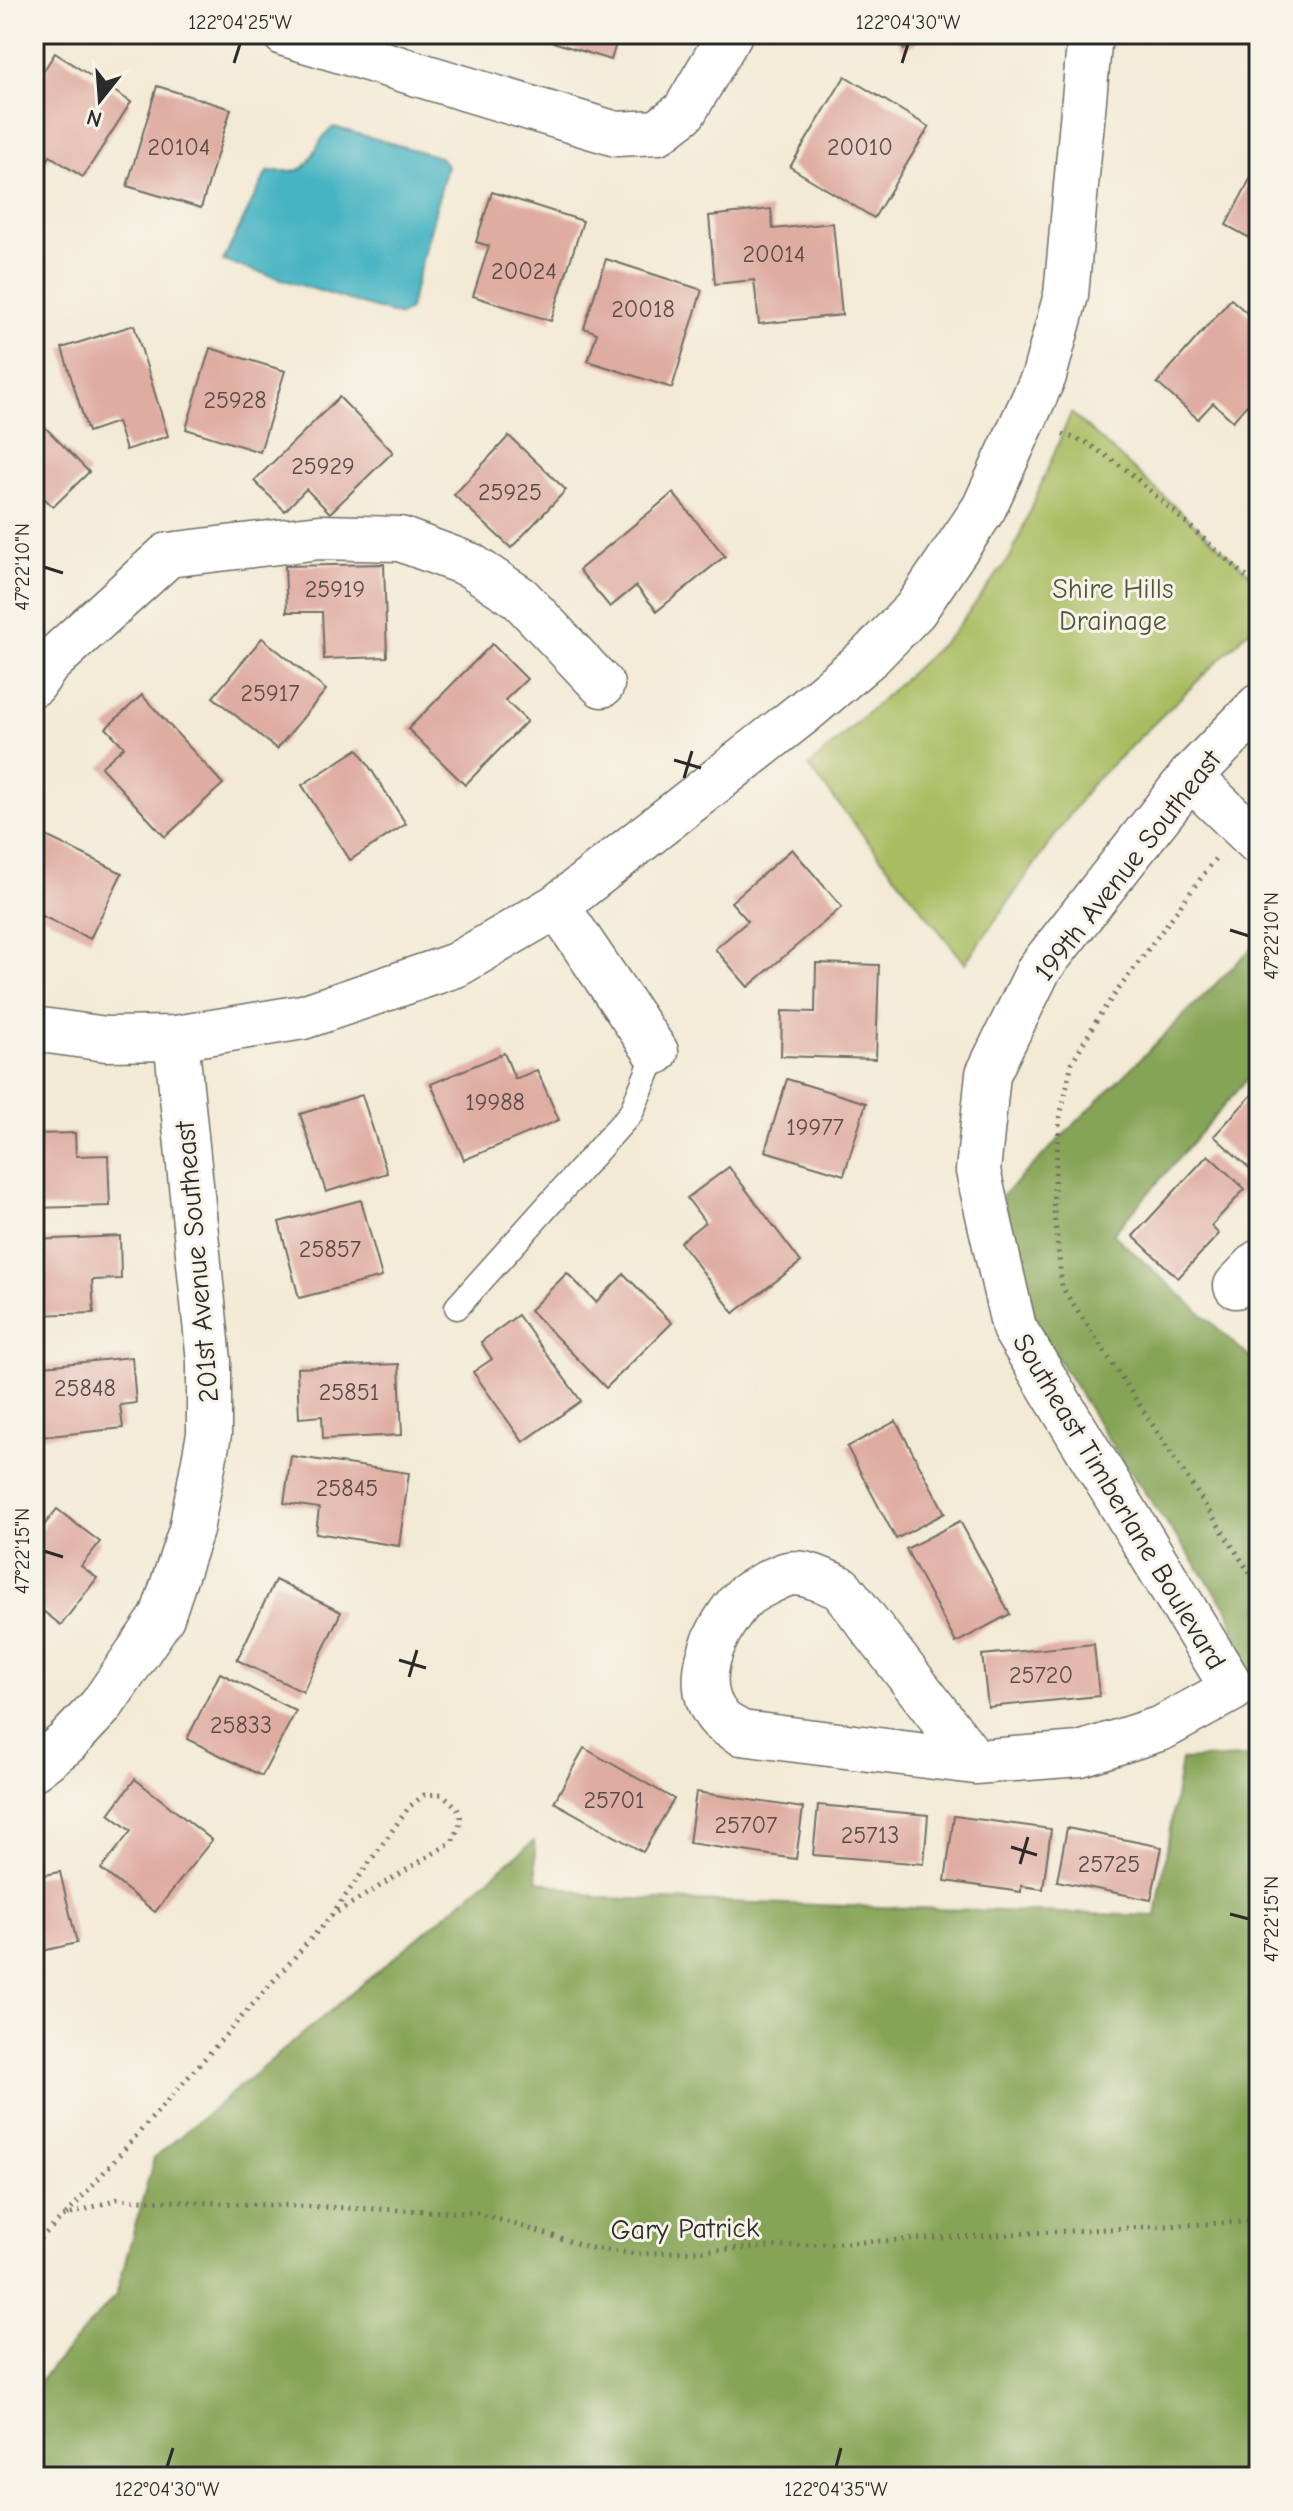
<svg xmlns="http://www.w3.org/2000/svg" width="1293" height="2511" font-family="'Comic Neue',sans-serif">
  <style>
    .green { fill: #a8bc61; stroke: #6a7446; stroke-width: 2 }
    .forest { fill: #86a457; stroke: #586841; stroke-width: 2 }
    .water { fill: #47b4c3; stroke: #397077; stroke-width: 2 }
    .building { fill: #dfaca1 }
    .lines { fill: none; stroke-linecap: round; stroke-linejoin: round }
    .service-casing { stroke: #716e66; stroke-width: 27 }
    .minor-casing { stroke: #716e66; stroke-width: 47 }
    .path { stroke: #716e66; stroke-width: 5; stroke-dasharray: 2 6; stroke-linecap: butt }
    .service { stroke: #fff; stroke-width: 24 }
    .minor { stroke: #fff; stroke-width: 44 }
    .ticks { fill: none; stroke: #2b2b2b; stroke-width: 3 }
    .labels { text-anchor: middle; stroke-width: 6; stroke-linejoin: round; paint-order: stroke }
    .number-label { font-size: 24px; fill: #584b48 }
    .park-label { font-size: 28px; fill: #50563b; stroke: #f7f3e8 }
    .street-label { font-size: 28px; fill: #2b2b2b; stroke: #f7f3e8 }
    .neatline { fill: none; stroke: #2b2b2b; stroke-width: 3 }
    .ticks-label { font-size: 20px; text-anchor: middle; fill: #2b2b2b }
  </style>
  <rect width="100%" height="100%" fill="#f7f3e8"/>
  <filter id="ink" filterUnits="userSpaceOnUse"><feTurbulence type="fractalNoise" baseFrequency=".0125" numOctaves="2"/><feDisplacementMap in="SourceGraphic" scale="16" xChannelSelector="R" yChannelSelector="G"/><feConvolveMatrix kernelMatrix="1 2 1 2 8 2 1 2 1" color-interpolation-filters="sRGB"/></filter>
  <filter id="wash" filterUnits="userSpaceOnUse"><feTurbulence type="fractalNoise" baseFrequency=".006" numOctaves="4" result="noise"/><feDisplacementMap in="SourceGraphic" scale="32" xChannelSelector="R" yChannelSelector="G"/><feGaussianBlur stdDeviation="1.8" result="paint"/><feColorMatrix in="noise" values="0 0 0 0 0 0 0 0 0 0 0 0 0 0 0 0 0 1.4 0 .05"/><feComposite in="paint" operator="in"/></filter>
  <g filter="url(#wash)">
    <rect width="100%" height="100%" fill="#f3ead5"/>
    <path class="green" d="M1071 413 1259 582V621L1091 785 965 963 809 767 952 634 1011 556Z"/>
    <g class="forest">
      <path d="M1259 941V1065L1113 1234 1259 1366V1722L1229 1611 1116 1452 1030 1314 1002 1196Z"/>
      <path d="M1259 1756V2477H34V2387L116 2295 154 2158 534 1841 537 1880 601 1898 1156 1916 1181 1760Z"/>
    </g>
    <path class="water" d="M334 127 440 157 447 166 409 310 400 316 223 261 267 172C277 170 293 173 301 169 313 164 317 137 334 127Z"/>
    <g id="blocks">
      <g class="building">
        <path d="M527 34H619L611 60Z"/>
        <path d="M894 34H928L904 50Z"/>
        <path d="M55 53 131 102 83 177 50 156 42 169 34 164V86Z"/>
        <path d="M845 76 929 127 874 218 790 167Z"/>
        <path d="M157 86 231 109 201 208 127 186Z"/>
        <path d="M1259 162V243L1226 225Z"/>
        <path d="M492 192 583 221 551 321 473 296 489 246 476 242Z"/>
        <path d="M771 209 773 229 833 223 842 315 759 324 754 280 715 284 709 216Z"/>
        <path d="M606 259 702 290 672 388 588 361 597 333 584 328Z"/>
        <path d="M1231 299 1257 322 1259 320V391L1233 421 1213 403 1198 419 1157 383Z"/>
        <path d="M134 325 168 436 126 450 117 422 88 432 62 348Z"/>
        <path d="M210 348 285 371 260 452 186 429Z"/>
        <path d="M339 397 393 452 330 513 306 489 285 511 254 481Z"/>
        <path d="M34 416 89 472 53 507 34 488Z"/>
        <path d="M509 436 566 490 511 548 454 495Z"/>
        <path d="M673 493 725 556 657 611 636 586 610 607 579 570Z"/>
        <path d="M384 564 387 657 324 659 322 612H287L285 566Z"/>
        <path d="M262 638 326 690 277 749 213 697Z"/>
        <path d="M492 644 527 679 505 700 527 721 465 785 408 729Z"/>
        <path d="M142 695 223 784 165 837 101 767 124 747 106 728Z"/>
        <path d="M358 749 406 824 350 860 302 785Z"/>
        <path d="M42 834 122 873 90 939 34 912V851Z"/>
        <path d="M792 849 842 907 748 987 715 949 748 921 731 902Z"/>
        <path d="M816 963 879 965 876 1059 781 1056 782 1011 815 1012Z"/>
        <path d="M504 1053 515 1079 537 1070 559 1120 464 1160 431 1084Z"/>
        <path d="M787 1079 866 1103 844 1175 765 1151Z"/>
        <path d="M1259 1087V1177L1214 1136Z"/>
        <path d="M362 1095 387 1173 326 1192 300 1114Z"/>
        <path d="M75 1133 76 1156 108 1155 110 1206 34 1208V1134Z"/>
        <path d="M1208 1155 1245 1189 1211 1226 1219 1234 1178 1278 1133 1236Z"/>
        <path d="M729 1167 801 1262 734 1313 680 1242 705 1222 687 1198Z"/>
        <path d="M361 1200 382 1277 299 1298 279 1222Z"/>
        <path d="M120 1236 121 1279 92 1280 94 1313 34 1315V1240Z"/>
        <path d="M567 1273 596 1302 624 1274 672 1323 606 1388 530 1310Z"/>
        <path d="M518 1315 581 1401 523 1442 473 1372 492 1359 481 1342Z"/>
        <path d="M132 1357 136 1403 120 1405 123 1428 41 1437 34 1367Z"/>
        <path d="M399 1364 402 1435 323 1439 322 1416 299 1418 297 1368Z"/>
        <path d="M896 1421 945 1513 896 1539 847 1447Z"/>
        <path d="M291 1456 409 1473 399 1546 316 1533 319 1508 284 1503Z"/>
        <path d="M57 1509 100 1542 81 1566 97 1578 61 1625 34 1604V1538Z"/>
        <path d="M960 1521 1010 1614 956 1643 906 1549Z"/>
        <path d="M275 1580 341 1612 303 1692 237 1660Z"/>
        <path d="M1094 1644 1099 1696 988 1707 982 1655Z"/>
        <path d="M220 1673 296 1711 262 1776 187 1739Z"/>
        <path d="M584 1748 674 1799 643 1852 554 1802Z"/>
        <path d="M135 1779 212 1840 155 1912 101 1869 131 1831 109 1814Z"/>
        <path d="M696 1792 803 1808 796 1859 689 1843Z"/>
        <path d="M818 1805 928 1815 924 1864 813 1855Z"/>
        <path d="M954 1816 1051 1829 1043 1889 1021 1886V1892L945 1881Z"/>
        <path d="M1067 1828 1162 1847 1151 1900 1057 1881Z"/>
        <path d="M60 1872 77 1943 34 1953V1877Z"/>
      </g>
    </g>
  </g>
  <g filter="url(#ink)">
    <use href="#blocks" fill-opacity="0" stroke="#716e66" stroke-width="2"/>
    <g class="lines">
      <g class="service-casing">
        <path id="service" d="M457 1307 631 1113 656 1052"/>
      </g>
      <g class="minor-casing">
        <g id="minor">
          <path d="M285 34 616 134 658 132 684 112 730 34"/>
          <path d="M34 684 48 664 168 555 320 537 400 539 470 565 520 598 602 685"/>
          <path d="M1190 777 1259 843"/>
          <path d="M557 906 656 1052"/>
          <path d="M34 1029 106 1039 176 1038 303 1017 456 965 557 906 804 712 870 656 915 610 984 508 1044 376 1066 295 1090 34"/>
          <path d="M1236 1286 1259 1262"/>
          <path d="M975 1762 741 1733C735 1729 726 1725 721 1720 687 1685 716 1625 744 1597 750 1591 779 1576 788 1574 805 1570 826 1582 841 1588L975 1762 1080 1754 1162 1728 1233 1689 1014 1328 978 1171 988 1074 1039 969 1190 777 1259 706"/>
          <path d="M34 1768 66 1743 101 1706 162 1617 191 1530 209 1434V1361L176 1038"/>
        </g>
      </g>
      <g class="path">
        <path d="M1063 434 1087 443 1128 471 1259 588"/>
        <path d="M1215 859 1101 1013 1072 1062 1060 1117 1053 1201 1062 1287 1259 1587"/>
        <path d="M66 2215 331 1916 409 1807 424 1795 442 1794C464 1812 465 1817 452 1842L331 1916"/>
        <path d="M34 2244 63 2217 117 2199 478 2213 592 2248 636 2254 1259 2221"/>
      </g>
      <use href="#service" class="service"/>
      <use href="#minor" class="minor"/>
    </g>
  </g>
  <path class="ticks" d="M234 63 240 44M902 63 908 44M44 567 63 573M674 760 701 768M684 778 692 751M1230 930 1249 936M44 1551 63 1557M399 1660 426 1668M409 1677 417 1650M1011 1847 1037 1855M1020 1864 1028 1837M1230 1914 1249 1919M167 2467 173 2448M836 2467 841 2448"/>
  <g class="labels">
    <g class="number-label">
      <text x="179" y="155">20104</text>
      <text x="860" y="155">20010</text>
      <text x="774" y="262">20014</text>
      <text x="524" y="279">20024</text>
      <text x="643" y="317">20018</text>
      <text x="235" y="408">25928</text>
      <text x="323" y="474">25929</text>
      <text x="510" y="500">25925</text>
      <text x="335" y="597">25919</text>
      <text x="270" y="701">25917</text>
      <text x="495" y="1110">19988</text>
      <text x="815" y="1135">19977</text>
      <text x="330" y="1257">25857</text>
      <text x="85" y="1396">25848</text>
      <text x="349" y="1400">25851</text>
      <text x="347" y="1496">25845</text>
      <text x="1041" y="1683">25720</text>
      <text x="241" y="1733">25833</text>
      <text x="614" y="1808">25701</text>
      <text x="746" y="1833">25707</text>
      <text x="870" y="1843">25713</text>
      <text x="1109" y="1872">25725</text>
    </g>
    <g class="park-label">
      <text x="1113" y="598">Shire Hills<tspan x="1113" dy="32">Drainage</tspan></text>
    </g>
    <g class="street-label">
      <text transform="translate(1127 865) rotate(-52)" y="10">199th Avenue Southeast</text>
      <text transform="translate(196 1262) rotate(-95)" y="10">201st Avenue Southeast</text>
      <text transform="translate(1120 1501) rotate(59)" y="10">Southeast Timberlane Boulevard</text>
      <text transform="translate(685 2228) rotate(-1)" y="10">Gary Patrick</text>
    </g>
  </g>
  <rect width="1293" height="2511" fill="none" stroke="#f7f3e8" stroke-width="88"/>
  <g transform="translate(100 100) rotate(197)" stroke="#f7f3e8" stroke-width="6" paint-order="stroke">
  <path d="M0-6L14 30L0 20L-14 30Z" fill="#2b2b2b"/>
  <text y="-12" font-size="22" font-weight="bold" text-anchor="middle" fill="#2b2b2b">N</text>
  </g>
  <rect x="44" y="44" width="1205" height="2423" class="neatline"/>
  <g class="ticks-label">
    <text x="240" y="29">122°04'25"W</text>
    <text x="908" y="29">122°04'30"W</text>
    <text transform="translate(22 567) rotate(-90)" y="7">47°22'10"N</text>
    <text transform="translate(1271 936) rotate(-90)" y="7">47°22'10"N</text>
    <text transform="translate(22 1551) rotate(-90)" y="7">47°22'15"N</text>
    <text transform="translate(1271 1919) rotate(-90)" y="7">47°22'15"N</text>
    <text x="167" y="2496">122°04'30"W</text>
    <text x="836" y="2496">122°04'35"W</text>
  </g>
</svg>
